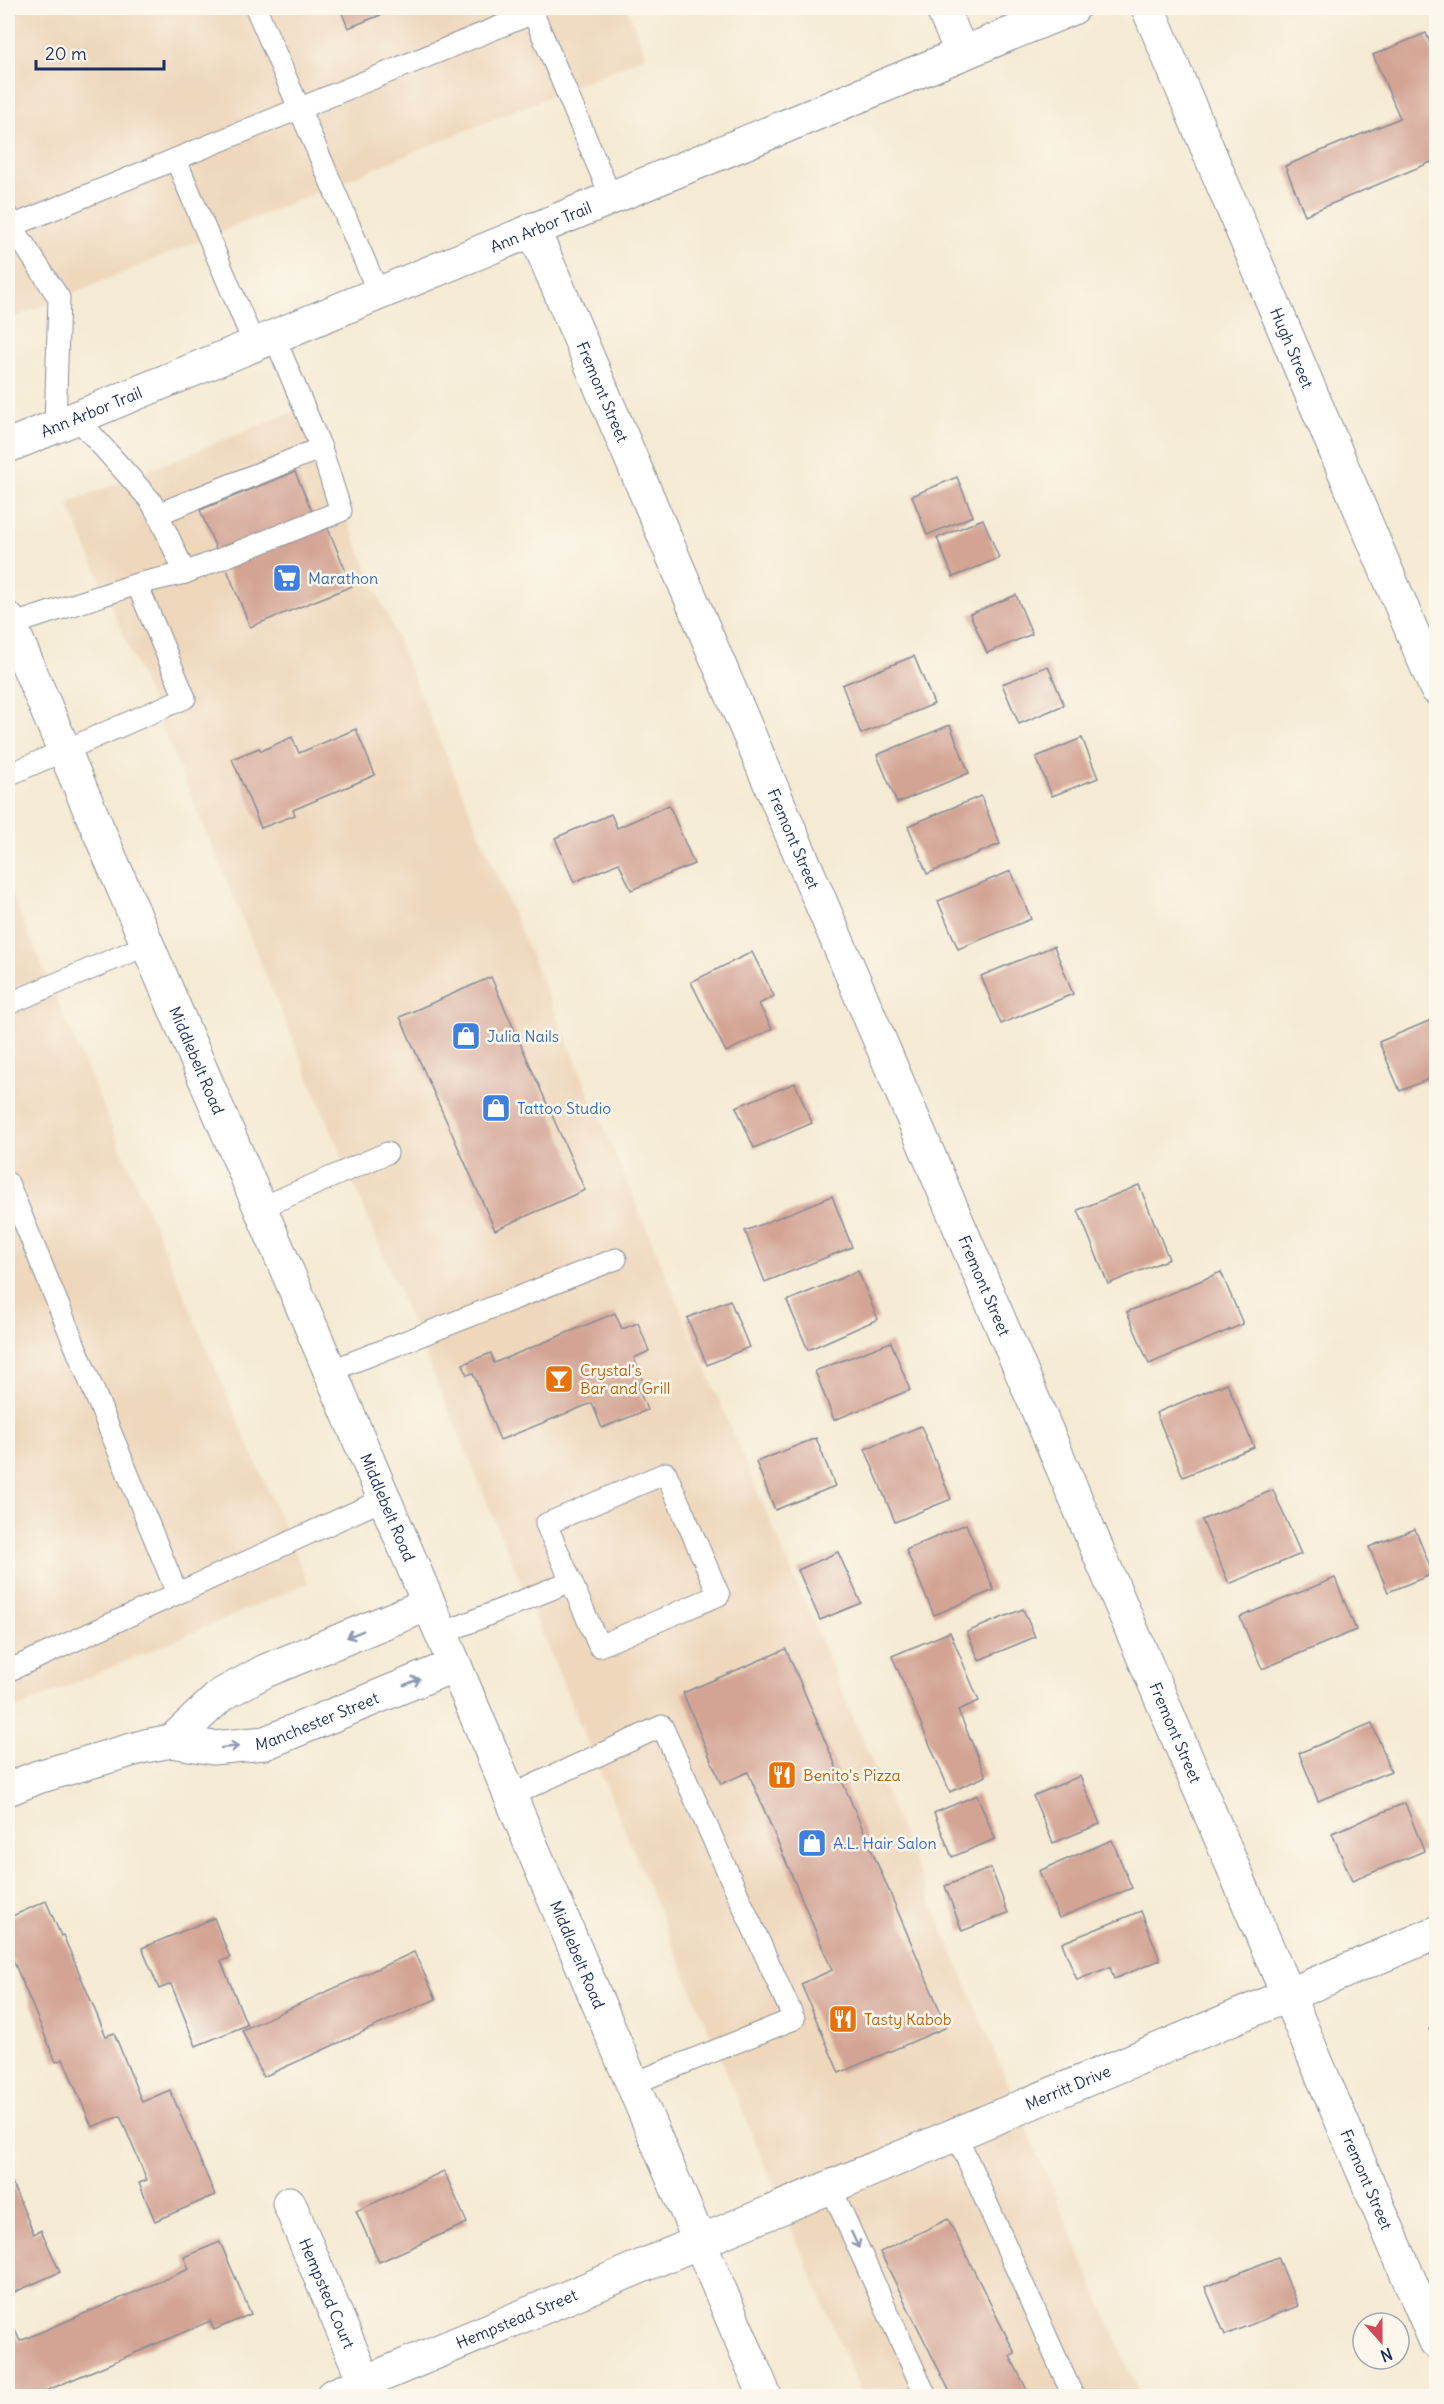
<svg xmlns="http://www.w3.org/2000/svg" width="1444" height="2404" font-family="Delius,sans-serif">
  <style>
    .built { fill: #eed7bb }
    .building { fill: #d3a494 }
    .lines { fill: none; stroke-linecap: round; stroke-linejoin: round }
    .lane-casing { stroke: #888c98; stroke-width: 23 }
    .street-casing { stroke: #888c98; stroke-width: 35 }
    .secondary-casing { stroke: #888c98; stroke-width: 35 }
    .lane { stroke: #fff; stroke-width: 21 }
    .street { stroke: #fff; stroke-width: 33 }
    .secondary { stroke: #fff; stroke-width: 33 }
    .oneway { stroke: #8d97ae }
    .labels { text-anchor: middle; stroke-width: 5; stroke-linejoin: round; paint-order: stroke }
    .street-label { font-size: 16px; fill: #1b2f5e; stroke: #fbf7ec }
    .shop-label { font-size: 16px; fill: #366cbe; stroke: #fbf7ec; text-anchor: start }
    .food-label { font-size: 16px; fill: #c56008; stroke: #fbf7ec; text-anchor: start }
  </style>
  <rect width="100%" height="100%" fill="#fbf7ec"/>
  <filter id="ink" filterUnits="userSpaceOnUse"><feTurbulence type="fractalNoise" baseFrequency=".0167" numOctaves="2"/><feDisplacementMap in="SourceGraphic" scale="12" xChannelSelector="R" yChannelSelector="G"/><feConvolveMatrix kernelMatrix="1 2 1 2 8 2 1 2 1" color-interpolation-filters="sRGB"/></filter>
  <filter id="wash" filterUnits="userSpaceOnUse"><feTurbulence type="fractalNoise" baseFrequency=".008" numOctaves="4" result="noise"/><feDisplacementMap in="SourceGraphic" scale="24" xChannelSelector="R" yChannelSelector="G"/><feGaussianBlur stdDeviation="1.35" result="paint"/><feColorMatrix in="noise" values="0 0 0 0 0 0 0 0 0 0 0 0 0 0 0 0 0 1.4 0 .05"/><feComposite in="paint" operator="in"/></filter>
  <g filter="url(#wash)">
    <rect width="100%" height="100%" fill="#f5ead3"/>
    <g class="built">
      <path d="M8 8H627L646 56 8 320Z"/>
      <path d="M300 409 1140 2396H862L68 503Z"/>
      <path d="M8 886 308 1583 8 1712Z"/>
    </g>
    <g id="blocks">
      <g class="building">
        <path d="M340 8H398L348 28Z"/>
        <path d="M1426 33 1436 59V160L1305 215 1285 166 1400 118 1373 55Z"/>
        <path d="M295 472 314 516 219 556 200 510Z"/>
        <path d="M957 477 973 516 927 535 912 496Z"/>
        <path d="M983 519 999 558 953 577 937 538Z"/>
        <path d="M327 526 352 586 250 627 226 567Z"/>
        <path d="M1016 595 1032 634 987 653 970 614Z"/>
        <path d="M914 656 934 704 861 734 842 685Z"/>
        <path d="M1048 666 1064 705 1019 724 1002 684Z"/>
        <path d="M950 725 969 773 897 803 877 755Z"/>
        <path d="M356 729 375 775 293 810 295 815 261 828 232 759 259 748 261 751 292 737 299 753Z"/>
        <path d="M1082 738 1098 778 1052 796 1036 757Z"/>
        <path d="M981 796 1000 844 927 874 908 826Z"/>
        <path d="M669 805 694 864 631 890 619 863 574 882 555 838 611 814 617 828Z"/>
        <path d="M1011 871 1031 919 958 949 938 901Z"/>
        <path d="M1054 946 1073 994 1001 1024 981 976Z"/>
        <path d="M752 952 774 996 759 1004 772 1029 726 1052 691 982Z"/>
        <path d="M491 977 585 1190 495 1230 400 1017Z"/>
        <path d="M1436 1018V1076L1400 1091 1379 1042Z"/>
        <path d="M795 1083 812 1123 754 1148 736 1107Z"/>
        <path d="M1139 1185 1169 1259 1108 1284 1078 1210Z"/>
        <path d="M832 1196 852 1247 765 1282 745 1231Z"/>
        <path d="M858 1271 878 1319 808 1350 787 1301Z"/>
        <path d="M1221 1272 1243 1324 1149 1364 1127 1312Z"/>
        <path d="M730 1300 749 1347 707 1365 687 1318Z"/>
        <path d="M615 1313 622 1329 638 1323 649 1351 634 1358 643 1382 637 1385 647 1410 602 1428 592 1403 500 1440 473 1373 467 1375 463 1364 491 1353 494 1363Z"/>
        <path d="M891 1342 910 1390 834 1420 815 1371Z"/>
        <path d="M1227 1383 1254 1447 1183 1477 1156 1413Z"/>
        <path d="M921 1426 951 1499 895 1522 865 1449Z"/>
        <path d="M816 1438 835 1486 775 1510 756 1462Z"/>
        <path d="M1273 1490 1301 1554 1229 1584 1202 1520Z"/>
        <path d="M966 1524 994 1590 934 1615 906 1550Z"/>
        <path d="M1415 1529 1433 1574 1388 1592 1369 1547Z"/>
        <path d="M838 1552 861 1603 820 1620 798 1570Z"/>
        <path d="M1335 1578 1356 1630 1262 1669 1240 1617Z"/>
        <path d="M1023 1609 1035 1637 979 1660 967 1632Z"/>
        <path d="M950 1632 979 1701 958 1710 986 1776 950 1792 892 1656Z"/>
        <path d="M786 1649 947 2027 839 2073 801 1984 832 1970 748 1772 721 1784 683 1693Z"/>
        <path d="M1372 1723 1391 1771 1318 1801 1299 1753Z"/>
        <path d="M1080 1776 1100 1824 1053 1843 1033 1796Z"/>
        <path d="M977 1795 995 1839 952 1857 934 1813Z"/>
        <path d="M1405 1803 1424 1851 1352 1881 1332 1833Z"/>
        <path d="M1112 1840 1132 1888 1059 1918 1039 1871Z"/>
        <path d="M991 1868 1008 1913 962 1931 945 1886Z"/>
        <path d="M46 1901 61 1936 63 1935 106 2036 114 2033 142 2102 170 2090 215 2195 155 2221 139 2183 147 2180 120 2116 92 2127 63 2059 56 2062 13 1960 8 1962V1918Z"/>
        <path d="M1141 1911 1160 1960 1114 1979 1110 1967 1077 1980 1062 1943Z"/>
        <path d="M214 1918 230 1958 221 1961 247 2025 196 2046 171 1984 159 1989 142 1948Z"/>
        <path d="M414 1952 436 1999 263 2077 242 2030Z"/>
        <path d="M1436 2026V2047L1429 2029Z"/>
        <path d="M444 2171 467 2223 379 2262 356 2211Z"/>
        <path d="M8 2174 34 2234 41 2230 60 2272 8 2295Z"/>
        <path d="M948 2219 1015 2353 1010 2356 1030 2396H952L880 2252Z"/>
        <path d="M220 2242 251 2314 214 2330 210 2321 41 2393 42 2396H8V2333L15 2330 20 2341 189 2269 184 2257Z"/>
        <path d="M1278 2257 1298 2306 1225 2335 1205 2287Z"/>
      </g>
    </g>
  </g>
  <g filter="url(#ink)">
    <use href="#blocks" fill-opacity="0" stroke="#888c98" stroke-width="1.5"/>
    <g class="lines">
      <g class="lane-casing">
        <g id="lane">
          <path d="M256 8 378 292"/>
          <path d="M176 160 254 344"/>
          <path d="M8 216 12 226 533 13 611 197"/>
          <path d="M8 229 12 226 59 298 55 426"/>
          <path d="M77 418 150 500 158 514"/>
          <path d="M185 573 158 514 321 448"/>
          <path d="M137 584 185 573 341 511 321 448 274 336"/>
          <path d="M8 626 137 584 185 698 8 775"/>
          <path d="M8 1004 147 945"/>
          <path d="M8 1183 177 1593"/>
          <path d="M260 1208 387 1153"/>
          <path d="M330 1371 616 1259"/>
          <path d="M441 1634 571 1581 599 1646 719 1595 666 1473 546 1524 571 1581"/>
          <path d="M8 1671 384 1499"/>
          <path d="M510 1796 662 1726 794 2019 632 2084"/>
          <path d="M956 2134 1073 2396"/>
          <path d="M830 2186 926 2396"/>
        </g>
      </g>
      <g class="street-casing">
        <g id="street">
          <path d="M942 8 962 53"/>
          <path id="s1" d="M1148 8 1436 688"/>
          <path id="s2" d="M533 229 1436 2342"/>
          <path d="M172 1741 221 1695 265 1671 429 1604"/>
          <path id="s3" d="M8 1789 38 1777 145 1746 172 1741 213 1748 265 1743 455 1665"/>
          <path id="s4" d="M289 2203 365 2383"/>
          <path id="s5" d="M332 2396 1436 1933"/>
        </g>
      </g>
      <g class="secondary-casing">
        <g id="secondary">
          <path id="s6" d="M8 446 1073 8"/>
          <path id="s7" d="M8 619 330 1371 765 2396"/>
        </g>
      </g>
      <use href="#lane" class="lane"/>
      <use href="#street" class="street"/>
      <use href="#secondary" class="secondary"/>
    </g>
    <defs><path id="oneway-shaft" d="M-6 0H5M1.5-3L5.5 0L1.5 3" fill="none" stroke-width="1.6" stroke-linecap="round" stroke-linejoin="round" transform="scale(1.5)"/></defs>
    <g class="oneway">
      <use href="#oneway-shaft" transform="translate(355 1634) rotate(158)"/>
      <use href="#oneway-shaft" transform="translate(412 1682) rotate(-22)"/>
      <use href="#oneway-shaft" transform="translate(230 1747) rotate(-6)"/>
      <use href="#oneway-shaft" transform="translate(855 2240) rotate(65)"/>
    </g>
  </g>
  <defs>
    <g id="supermarket-square" transform="scale(1.5)"><rect x="-9" y="-9" width="18" height="18" rx="4" fill="#3f7fe0" stroke="#fbf7ec"/><path d="M-6-5.5h2.5l.6 2H6L4.5 2H-2.5L-4.4-4H-6ZM-1.5 3.2a1.3 1.3 0 1 0 .1 0ZM3 3.2a1.3 1.3 0 1 0 .1 0Z" fill="#fff"/></g>
    <g id="shop-square" transform="scale(1.5)"><rect x="-9" y="-9" width="18" height="18" rx="4" fill="#3f7fe0" stroke="#fbf7ec"/><path d="M-5-2.5h2.3a2.7 3.5 0 0 1 5.4 0H5L5.5 6h-11ZM-1.5-2.5h3a1.5 2.3 0 0 0-3 0Z" fill="#fff"/></g>
    <g id="bar-square" transform="scale(1.5)"><rect x="-9" y="-9" width="18" height="18" rx="4" fill="#e8710a" stroke="#fbf7ec"/><path d="M-6-5H6L.8 .8V4.5H3.5V6h-7V4.5H-.8V.8Z" fill="#fff"/></g>
    <g id="restaurant-square" transform="scale(1.5)"><rect x="-9" y="-9" width="18" height="18" rx="4" fill="#e8710a" stroke="#fbf7ec"/><path d="M-5-6h1v4h1v-4h1v4h1v-4h1v5L-1.5 .5V6h-2V.5L-5-1ZM5-6V6H3V1.5H1.5Q1.5-4 5-6Z" fill="#fff"/></g>
  </defs>
  <g fill-rule="evenodd">
    <use href="#supermarket-square" x="287" y="578"/>
    <use href="#shop-square" x="466" y="1036"/>
    <use href="#shop-square" x="496" y="1108"/>
    <use href="#bar-square" x="559" y="1379"/>
    <use href="#restaurant-square" x="782" y="1775"/>
    <use href="#shop-square" x="812" y="1843"/>
    <use href="#restaurant-square" x="843" y="2019"/>
  </g>
  <g class="labels">
    <g class="street-label">
      <text dy="6" stroke="none"><textPath href="#s6" startOffset="576">Ann Arbor Trail</textPath></text>
      <text dy="6" stroke="none"><textPath href="#s1" startOffset="369">Hugh Street</textPath></text>
      <text dy="6" stroke="none"><textPath href="#s2" startOffset="177">Fremont Street</textPath></text>
      <text dy="6" stroke="none"><textPath href="#s6" startOffset="90">Ann Arbor Trail</textPath></text>
      <text dy="6" stroke="none"><textPath href="#s2" startOffset="663">Fremont Street</textPath></text>
      <text dy="6" stroke="none"><textPath href="#s7" startOffset="480">Middlebelt Road</textPath></text>
      <text dy="6" stroke="none"><textPath href="#s2" startOffset="1149">Fremont Street</textPath></text>
      <text dy="6" stroke="none"><textPath href="#s7" startOffset="966">Middlebelt Road</textPath></text>
      <text dy="6" stroke="none"><textPath href="#s3" startOffset="321">Manchester Street</textPath></text>
      <text dy="6" stroke="none"><textPath href="#s2" startOffset="1635">Fremont Street</textPath></text>
      <text dy="6" stroke="none"><textPath href="#s7" startOffset="1452">Middlebelt Road</textPath></text>
      <text dy="6" stroke="none"><textPath href="#s5" startOffset="798">Merritt Drive</textPath></text>
      <text dy="6" stroke="none"><textPath href="#s2" startOffset="2121">Fremont Street</textPath></text>
      <text dy="6" stroke="none"><textPath href="#s4" startOffset="98">Hempsted Court</textPath></text>
      <text dy="6" stroke="none"><textPath href="#s5" startOffset="200">Hempstead Street</textPath></text>
    </g>
    <g class="shop-label">
      <text x="308" y="584">Marathon</text>
      <text x="487" y="1042">Julia Nails</text>
      <text x="517" y="1114">Tattoo Studio</text>
      <text x="833" y="1849">A.L. Hair Salon</text>
    </g>
    <g class="food-label">
      <text x="580" y="1376">Crystal's<tspan x="580" dy="18">Bar and Grill</tspan></text>
      <text x="803" y="1781">Benito's Pizza</text>
      <text x="864" y="2025">Tasty Kabob</text>
    </g>
  </g>
  <rect width="1444" height="2404" fill="none" stroke="#fbf7ec" stroke-width="30"/>
  <g transform="translate(1381 2341) rotate(159)"><circle r="28" fill="#fbf7ec" stroke="#a1a7b3" stroke-width="1.5"/>
  <path d="M0-4.5L10 22L0 15L-10 22Z" fill="#d1495b"/>
  <text y="-9" font-size="16" font-weight="bold" text-anchor="middle" fill="#1b2f5e">N</text>
  </g>
  <path d="M36 60v9h128v-9" fill="none" stroke="#1b2f5e" stroke-width="3"/>
  <text x="45" y="60" font-size="18" fill="#1b2f5e" stroke="#fbf7ec" stroke-width="4.5" paint-order="stroke">20 m</text>
</svg>
